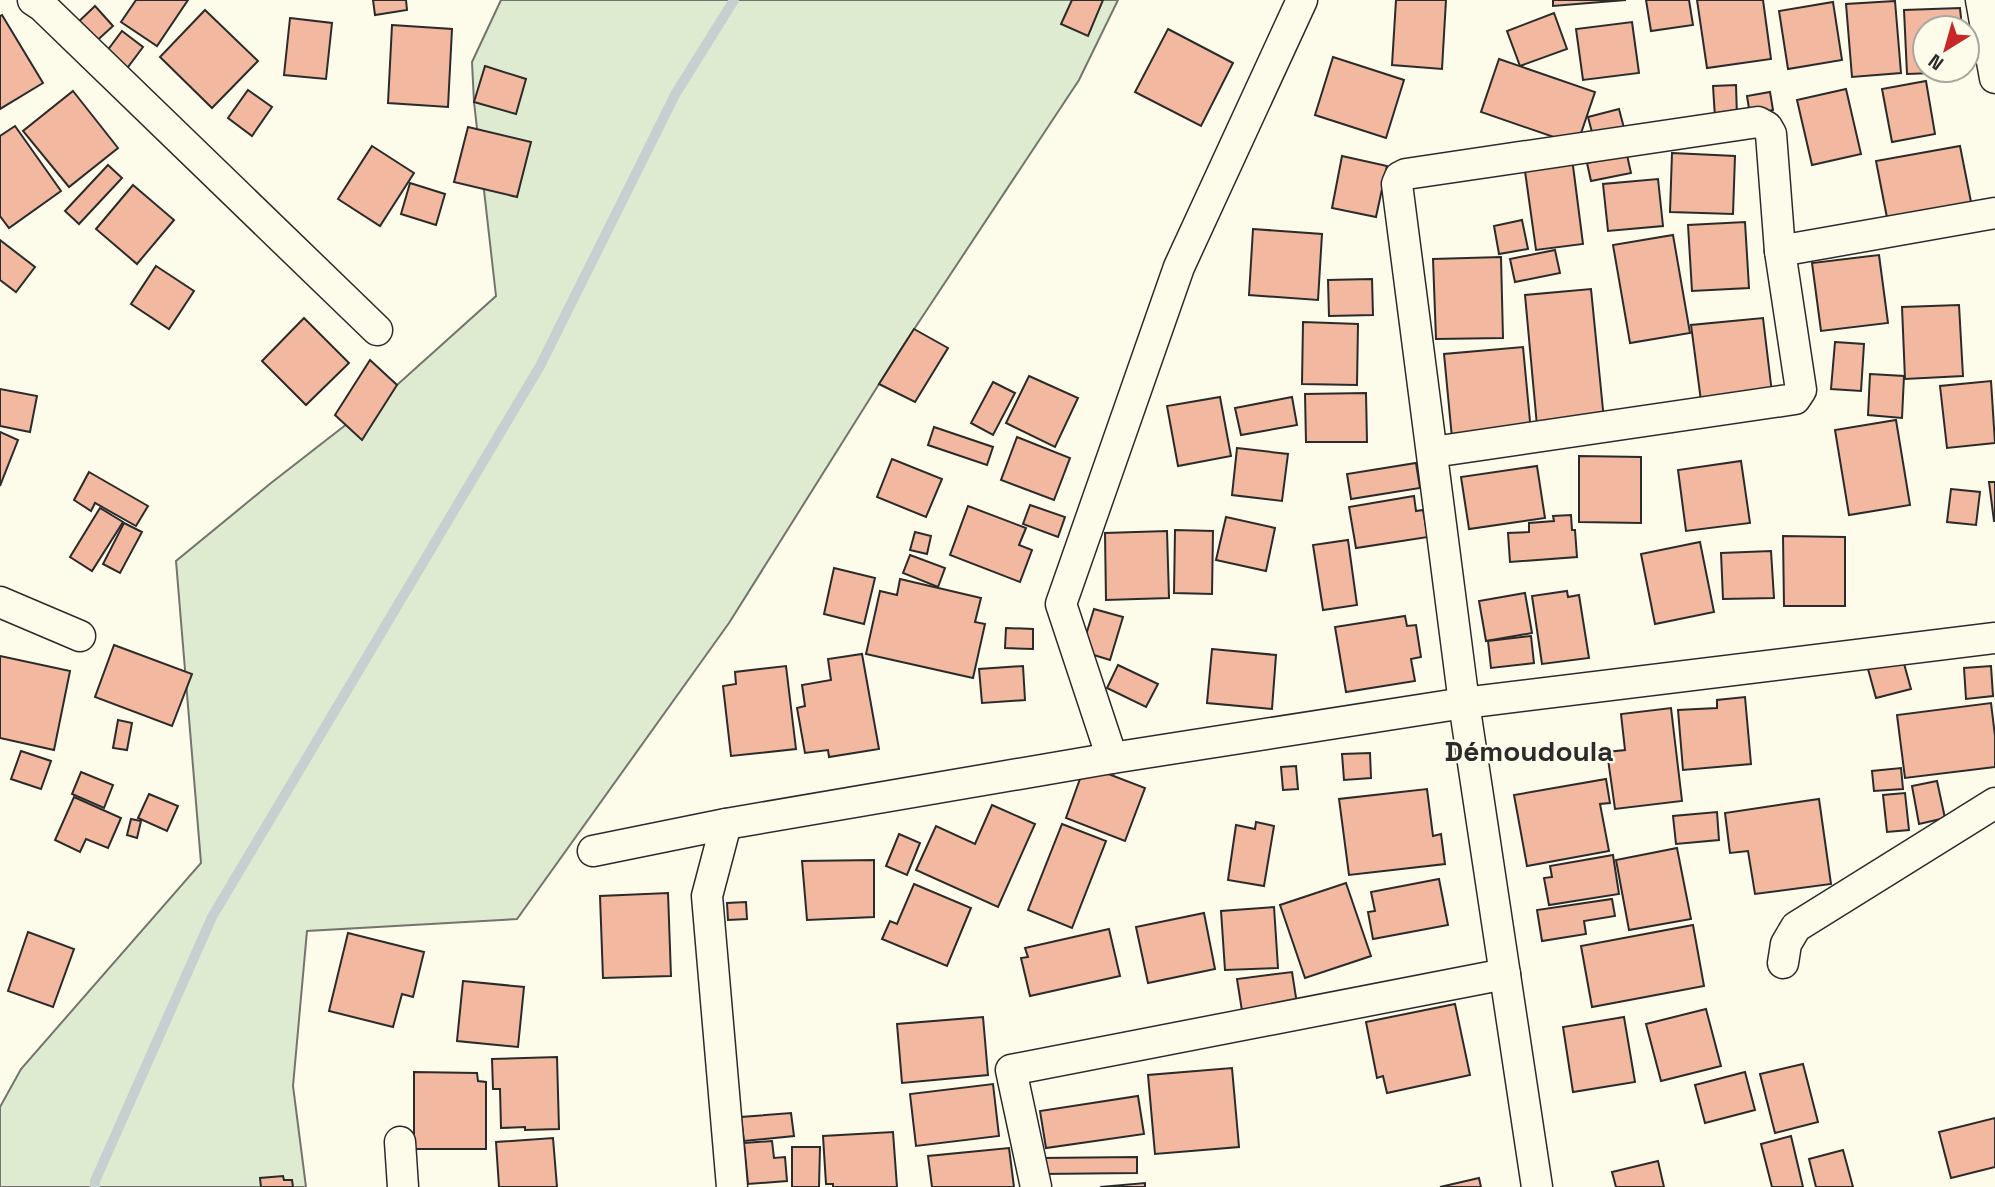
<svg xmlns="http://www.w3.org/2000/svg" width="1995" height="1187" font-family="'Space Grotesk',sans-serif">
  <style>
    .green { fill: #deebd1; stroke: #74746e; stroke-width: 2 }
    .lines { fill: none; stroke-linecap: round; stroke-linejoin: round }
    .stream { stroke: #c7d0d0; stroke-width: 10 }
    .building { fill: #f2b8a0; stroke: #2b2b2b; stroke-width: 2 }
    .street-casing { stroke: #2b2b2b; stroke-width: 33 }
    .street { stroke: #fdfbea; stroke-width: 30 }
    .labels { text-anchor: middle; stroke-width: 5; stroke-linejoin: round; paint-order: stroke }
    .district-label { font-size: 28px; font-weight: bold; fill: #2b2b2b; stroke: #fdfbea }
  </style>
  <rect width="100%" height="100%" fill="#fdfbea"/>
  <path class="green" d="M501 0H1118L1079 80 901 349 729 623 517 919 307 931 293 1086 306 1187H0V1107L21 1069 201 863 176 561 271 483 397 385 496 296 474 102 472 62Z"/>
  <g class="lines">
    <path class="stream" d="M95 1187V1181L212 917 540 366 676 93 734 0"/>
  </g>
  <g class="building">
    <path d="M136 0H188L157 46 121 22Z"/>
    <path d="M373 0H406L407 10 375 15Z"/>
    <path d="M1072 0H1103L1088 36 1061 24Z"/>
    <path d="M1396 0H1446L1442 69 1392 65Z"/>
    <path d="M1553 0H1626L1553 6Z"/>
    <path d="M1646 0H1689L1693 25 1651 31Z"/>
    <path d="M1697 0H1763L1771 59 1707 68Z"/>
    <path d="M1895 1 1901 73 1852 77 1846 4Z"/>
    <path d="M1833 2 1842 60 1788 69 1779 11Z"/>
    <path d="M95 6 113 26 91 46 73 27Z"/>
    <path d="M1960 8 1962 28H1925V70L1964 72 1907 74 1904 10Z"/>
    <path d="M205 10 258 61 212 108 160 57Z"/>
    <path d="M1554 13 1567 49 1520 66 1507 31Z"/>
    <path d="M2 15 43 83 0 109V16Z"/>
    <path d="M290 18 332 23 326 79 284 75Z"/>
    <path d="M1632 22 1639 73 1583 80 1576 29Z"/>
    <path d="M392 25 452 29 448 107 388 103Z"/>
    <path d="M1168 29 1233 63 1201 126 1135 92Z"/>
    <path d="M122 31 143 47 125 71 104 55Z"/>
    <path d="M1333 57 1404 80 1386 138 1315 115Z"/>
    <path d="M1499 59 1595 92 1577 145 1481 112Z"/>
    <path d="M485 66 526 79 516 114 474 102Z"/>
    <path d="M1926 81 1935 134 1892 142 1882 89Z"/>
    <path d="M1736 85 1737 117 1715 118 1713 86Z"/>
    <path d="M1846 89 1861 154 1812 165 1797 100Z"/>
    <path d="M248 90 272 107 252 136 228 118Z"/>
    <path d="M73 91 118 148 69 187 23 131Z"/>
    <path d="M1770 92 1773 110 1750 115 1747 96Z"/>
    <path d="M1619 109 1624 128 1593 136 1588 117Z"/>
    <path d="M15 126 61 191 9 228 0 216V136Z"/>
    <path d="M468 127 531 142 517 197 454 182Z"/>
    <path d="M372 146 414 173 380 226 338 199Z"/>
    <path d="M1960 146 1973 212 1889 228 1876 161Z"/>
    <path d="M1672 153 1735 156 1733 214 1670 212Z"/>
    <path d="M1627 155 1631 173 1591 181 1587 163Z"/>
    <path d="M1342 156 1387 166 1376 217 1332 208Z"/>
    <path d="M1572 158 1583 244 1536 250 1524 164Z"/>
    <path d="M108 165 122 178 79 224 65 211Z"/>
    <path d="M1658 179 1663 226 1608 231 1603 184Z"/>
    <path d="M410 183 445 194 436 225 401 214Z"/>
    <path d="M133 185 174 220 137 264 96 229Z"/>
    <path d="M1522 220 1528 249 1499 254 1494 226Z"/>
    <path d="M1745 222 1749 288 1692 291 1688 225Z"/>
    <path d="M1253 229 1322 234 1318 300 1249 295Z"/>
    <path d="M1673 235 1690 333 1630 343 1613 245Z"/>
    <path d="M0 240 35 267 16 292 0 280Z"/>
    <path d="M1555 250 1560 273 1515 282 1510 259Z"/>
    <path d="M1879 255 1888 323 1821 331 1812 263Z"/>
    <path d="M1501 257 1503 338 1436 339 1433 259Z"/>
    <path d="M156 266 194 291 169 329 131 304Z"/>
    <path d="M1372 279 1373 315 1329 316 1328 280Z"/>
    <path d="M1591 289 1604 420 1537 426 1525 295Z"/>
    <path d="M1959 305 1963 376 1905 379 1902 307Z"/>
    <path d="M304 318 349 363 306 405 262 361Z"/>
    <path d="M1763 318 1772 393 1701 401 1691 325Z"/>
    <path d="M1303 322 1358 324 1357 385 1302 384Z"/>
    <path d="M914 329 948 348 915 402 879 384Z"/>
    <path d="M1835 342 1864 344 1861 391 1831 389Z"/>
    <path d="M1523 347 1531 432 1452 438 1444 354Z"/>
    <path d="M370 360 397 385 362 440 335 415Z"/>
    <path d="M1870 374 1904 376 1902 418 1868 415Z"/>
    <path d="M1029 376 1078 398 1055 447 1006 423Z"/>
    <path d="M1991 381 1995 443 1947 448 1940 386Z"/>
    <path d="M993 382 1015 393 993 435 971 423Z"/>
    <path d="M0 389 37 396 30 432 0 426Z"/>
    <path d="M1366 393 1367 442H1306L1305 394Z"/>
    <path d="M1220 397 1231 456 1178 466 1167 406Z"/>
    <path d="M1292 397 1297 425 1241 435 1235 408Z"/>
    <path d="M1896 420 1910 505 1849 515 1835 430Z"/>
    <path d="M934 427 993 447 987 465 928 445Z"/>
    <path d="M0 432 18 440 0 486Z"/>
    <path d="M1017 437 1070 458 1054 500 1001 480Z"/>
    <path d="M1237 448 1288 454 1282 501 1232 495Z"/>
    <path d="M1579 456 1641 457V523L1579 522Z"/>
    <path d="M892 459 942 479 926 517 877 497Z"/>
    <path d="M1741 461 1750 523 1686 531 1678 470Z"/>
    <path d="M1416 463 1420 488 1351 499 1347 474Z"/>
    <path d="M1537 466 1545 518 1469 529 1461 477Z"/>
    <path d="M89 472 148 506 136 526 95 503 91 511 74 500Z"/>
    <path d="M1989 482H1995V521H1994Z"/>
    <path d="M1951 489 1980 492 1976 525 1947 522Z"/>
    <path d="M1414 496 1416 511 1423 510 1428 537 1356 548 1349 507Z"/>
    <path d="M1030 505 1065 517 1058 537 1023 524Z"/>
    <path d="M968 506 1026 528 1019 545 1032 550 1020 582 950 555Z"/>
    <path d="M100 508 123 522 92 571 70 557Z"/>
    <path d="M1571 515 1572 530H1575L1577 557 1510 562 1508 533 1529 532V523L1554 521 1553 516Z"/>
    <path d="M1226 517 1275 528 1266 571 1216 560Z"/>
    <path d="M124 523 142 532 120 573 103 564Z"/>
    <path d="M1175 530 1213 531 1212 594 1174 593Z"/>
    <path d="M1167 531 1169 598 1106 600 1105 533Z"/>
    <path d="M915 532 931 536 927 554 910 550Z"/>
    <path d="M1783 536 1845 537V606H1784Z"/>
    <path d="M1348 540 1357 605 1323 610 1313 545Z"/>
    <path d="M1700 542 1714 612 1655 624 1641 554Z"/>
    <path d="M1771 551 1774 598 1723 599 1721 553Z"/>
    <path d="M910 555 945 568 938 587 903 573Z"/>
    <path d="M834 568 875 578 864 624 824 614Z"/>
    <path d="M900 579 981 598 975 622 985 624 973 678 866 654 880 591 897 595Z"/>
    <path d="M1567 591 1568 597 1579 595 1589 658 1542 664 1532 596Z"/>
    <path d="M1525 593 1532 633 1486 641 1479 601Z"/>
    <path d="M1094 609 1123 617 1110 660 1081 651Z"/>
    <path d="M1405 616 1407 626 1416 625 1421 657 1411 659 1415 681 1346 692 1335 627Z"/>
    <path d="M1006 628 1033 629V649L1005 648Z"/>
    <path d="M1531 636 1534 663 1491 668 1488 641Z"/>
    <path d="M114 645 192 674 172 726 95 697Z"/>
    <path d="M1212 649 1276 655 1272 709 1207 703Z"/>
    <path d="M862 654 879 749 829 757 828 750 805 753 797 708 805 706 802 685 831 680 828 659Z"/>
    <path d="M0 656 70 671 54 750 0 738Z"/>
    <path d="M1903 660 1911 689 1876 698 1868 669Z"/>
    <path d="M1118 665 1158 684 1146 707 1107 688Z"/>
    <path d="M786 666 796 749 731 756 723 686 736 684 735 672Z"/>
    <path d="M1023 666 1025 700 982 703 979 669Z"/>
    <path d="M1991 666 1993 696 1966 699 1964 668Z"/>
    <path d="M1745 697 1751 764 1683 770 1678 710 1717 708V700Z"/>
    <path d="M1991 703 1995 736V767L1905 778 1897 715Z"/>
    <path d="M1671 708 1682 801 1615 809 1607 752 1625 750 1621 714Z"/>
    <path d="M118 720 132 723 127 750 113 748Z"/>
    <path d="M21 751 51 761 41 789 11 779Z"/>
    <path d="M1370 753 1371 778 1344 780 1342 754Z"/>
    <path d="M1085 765 1145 788 1125 841 1066 818Z"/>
    <path d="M1296 766 1298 789 1283 790 1281 767Z"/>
    <path d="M1901 768 1903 789 1874 791 1872 771Z"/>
    <path d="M81 772 113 785 104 808 72 794Z"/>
    <path d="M1606 779 1610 803 1600 804 1609 851 1527 866 1514 795Z"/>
    <path d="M1937 781 1945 818 1919 824 1912 786Z"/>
    <path d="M1427 789 1433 836 1441 834 1445 864 1349 875 1339 799Z"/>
    <path d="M1905 793 1909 830 1887 832 1883 795Z"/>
    <path d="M149 794 178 806 167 831 138 818Z"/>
    <path d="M74 797 121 818 108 848 86 839 80 852 55 840Z"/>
    <path d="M1819 799 1831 884 1755 894 1748 851 1730 853 1725 813Z"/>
    <path d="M992 805 1035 824 998 907 916 870 936 826 975 844Z"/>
    <path d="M1717 812 1719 840 1676 844 1673 816Z"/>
    <path d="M131 819 141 821 137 838 127 835Z"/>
    <path d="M1256 822 1274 826 1264 886 1228 880 1236 825 1255 829Z"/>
    <path d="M1062 824 1106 841 1072 928 1028 910Z"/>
    <path d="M899 834 920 843 907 875 886 866Z"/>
    <path d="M1677 848 1691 919 1629 930 1616 860Z"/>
    <path d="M1613 855 1619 894 1549 905 1544 878 1552 877 1550 866Z"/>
    <path d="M874 860V917L807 920 802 861Z"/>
    <path d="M1439 879 1448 925 1373 939 1368 912 1375 911 1371 892Z"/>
    <path d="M1346 883 1371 956 1305 978 1280 905Z"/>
    <path d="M914 884 971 908 947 966 882 939 890 921 897 924Z"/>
    <path d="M668 893 671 976 603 978 600 896Z"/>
    <path d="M1612 899 1615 916 1584 921 1586 934 1542 941 1537 910Z"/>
    <path d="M746 902 747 919 728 920 727 903Z"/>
    <path d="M1274 907 1278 968 1225 970 1221 911Z"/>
    <path d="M1204 913 1215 969 1148 983 1136 927Z"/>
    <path d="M1693 925 1704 986 1592 1007 1581 946Z"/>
    <path d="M1109 929 1120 976 1030 996 1021 958 1028 957 1025 948Z"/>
    <path d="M28 932 74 949 53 1007 8 991Z"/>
    <path d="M348 933 424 952 413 997 402 994 393 1027 329 1011Z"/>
    <path d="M1292 972 1297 1004 1242 1011 1237 979Z"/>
    <path d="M463 981 524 987 518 1047 457 1041Z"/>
    <path d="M1455 1004 1470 1075 1387 1093 1383 1076 1377 1078 1366 1022Z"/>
    <path d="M1706 1009 1721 1066 1661 1081 1646 1024Z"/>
    <path d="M983 1017 988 1075 902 1083 897 1024Z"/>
    <path d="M1624 1017 1635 1082 1573 1092 1563 1027Z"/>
    <path d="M557 1057 559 1129 525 1130V1127L501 1128 500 1089H493L492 1059Z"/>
    <path d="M1803 1064 1818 1122 1775 1133 1760 1074Z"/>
    <path d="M1232 1068 1239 1147 1155 1154 1148 1075Z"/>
    <path d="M414 1072 477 1073 478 1081 486 1082V1149H414Z"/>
    <path d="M1745 1072 1755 1110 1705 1123 1695 1085Z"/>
    <path d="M993 1084 999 1136 916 1146 910 1094Z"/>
    <path d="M1138 1096 1144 1134 1046 1148 1040 1111Z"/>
    <path d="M791 1113 794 1136 744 1141 741 1117Z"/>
    <path d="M1995 1118V1167L1951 1178 1939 1132Z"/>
    <path d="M893 1132 897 1187H833V1184H826L823 1136Z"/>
    <path d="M1791 1136 1803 1187H1772L1761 1144Z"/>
    <path d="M553 1138 557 1187H499L496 1142Z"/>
    <path d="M772 1141 774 1158 785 1157 787 1181 748 1184 744 1143Z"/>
    <path d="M792 1147H820L819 1187H792Z"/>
    <path d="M1009 1148 1014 1187H932L928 1156Z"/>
    <path d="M1843 1150 1853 1187H1816L1809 1159Z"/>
    <path d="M1137 1157V1173L1041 1174V1158Z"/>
    <path d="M1658 1161 1664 1187H1616L1612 1172Z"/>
    <path d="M283 1176 284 1180H292L293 1187H261L260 1178Z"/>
    <path d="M1479 1178 1481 1187H1440Z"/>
    <path d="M1145 1183V1187H1100Z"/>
  </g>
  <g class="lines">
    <g class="street-casing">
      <g id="street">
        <path d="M33 0 42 6 377 330"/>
        <path d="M1981 0 1995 78"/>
        <path d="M1780 251 1995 213"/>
        <path d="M1433 452 1795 399 1801 390 1780 251 1771 134 1767 127 1758 122 1406 174 1400 177 1397 184 1464 703 1537 1187"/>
        <path d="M0 602 80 636"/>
        <path d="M1112 758 1061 604 1179 267 1302 0"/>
        <path d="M726 824 707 896 732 1187"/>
        <path d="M593 851 726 824 1112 758 1464 703 1995 638"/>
        <path d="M1783 963 1786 944 1796 927 1995 803"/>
        <path d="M400 1142 403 1187"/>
        <path d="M1036 1187 1011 1070 1505 974"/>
      </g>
    </g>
    <use href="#street" class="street"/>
  </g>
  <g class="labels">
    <g class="district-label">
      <text x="1529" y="761">Démoudoula</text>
    </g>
  </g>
  <g transform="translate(1946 49) rotate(217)"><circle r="33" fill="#fdfbea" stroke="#a9a89e" stroke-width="2"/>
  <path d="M0-5L12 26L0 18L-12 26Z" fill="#c62828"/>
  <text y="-10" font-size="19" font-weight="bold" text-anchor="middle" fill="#2b2b2b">N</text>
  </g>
</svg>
